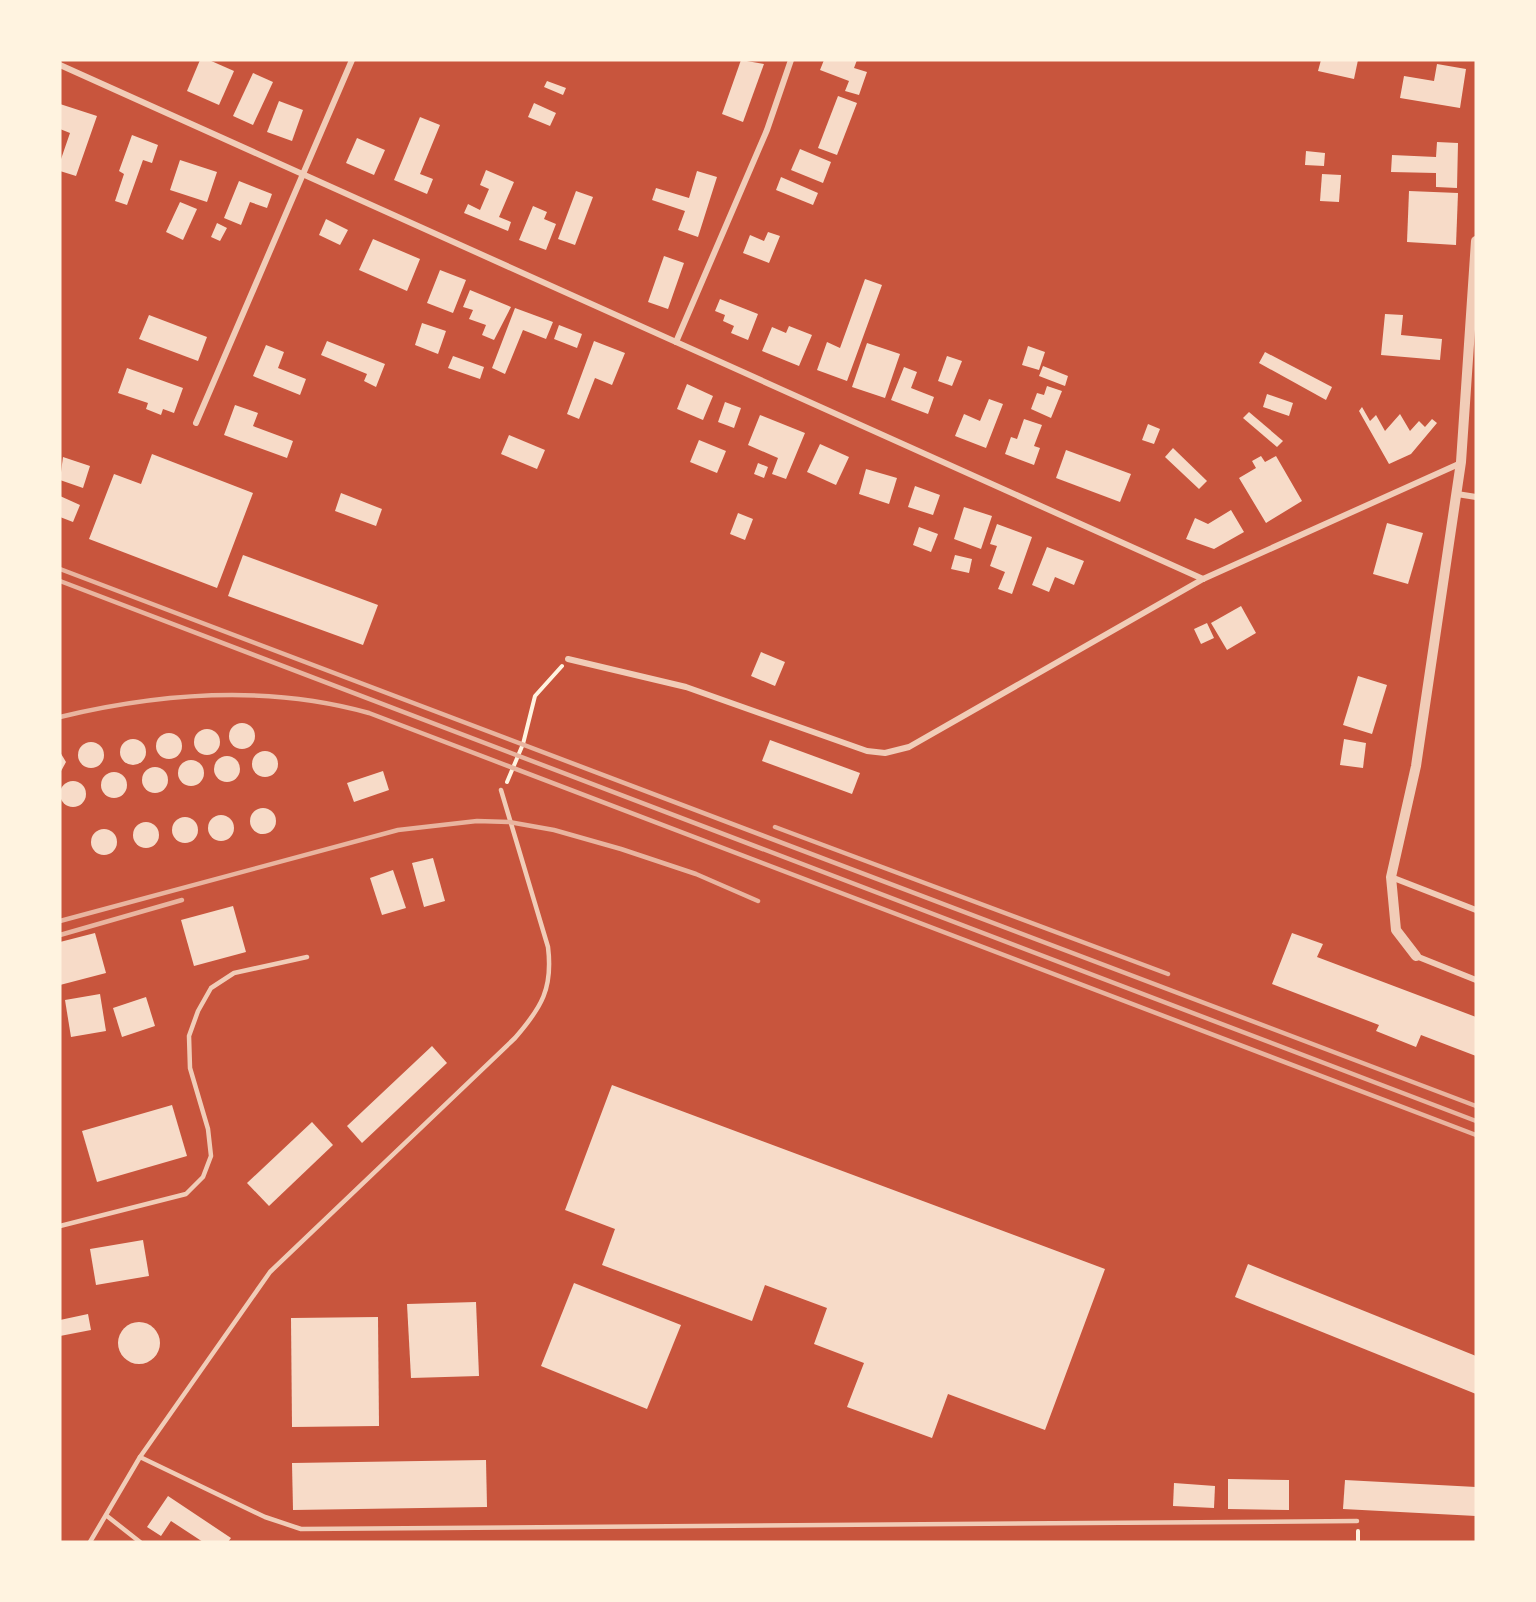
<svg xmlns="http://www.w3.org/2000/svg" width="1536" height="1602" font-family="'PT Sans Narrow',sans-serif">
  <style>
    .building { fill: #f7dbc8 }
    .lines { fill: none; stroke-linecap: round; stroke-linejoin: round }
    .path { stroke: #fff3e0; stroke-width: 4 }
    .service { stroke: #f1ccb7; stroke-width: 4.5 }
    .minor { stroke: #f1ccb7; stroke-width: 6 }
    .tertiary { stroke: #f1ccb7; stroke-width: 10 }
    .rail { stroke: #e9b49f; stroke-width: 4.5 }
  </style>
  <rect width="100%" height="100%" fill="#c8553d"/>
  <g class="building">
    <path d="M200 60H209L234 71 219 105 187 91Z"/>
    <path d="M741 60 764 64 743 122 722 114Z"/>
    <path d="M824 60H857L854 68 867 72 859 95 845 91 849 81 820 70Z"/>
    <path d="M1321 60H1358L1354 79 1318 71Z"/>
    <path d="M1437 64 1466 69 1460 108 1400 98 1404 76 1434 81Z"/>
    <path d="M253 73 273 82 253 125 233 116Z"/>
    <path d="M547 81 566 88 563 95 544 87Z"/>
    <path d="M838 96 857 103 837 155 818 148Z"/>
    <path d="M279 101 303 110 292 141 267 132Z"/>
    <path d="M534 103 556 113 550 126 528 117Z"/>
    <path d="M60 104 97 116 76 176 60 171V162L70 133 60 129Z"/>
    <path d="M420 117 440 125 420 174 433 179 427 194 394 180Z"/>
    <path d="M132 135 158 145 152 163 143 160 127 205 115 201 124 174 119 171Z"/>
    <path d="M357 138 385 150 374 175 346 163Z"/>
    <path d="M1437 142 1458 143 1457 188 1436 187V173L1391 172 1392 155 1436 157Z"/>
    <path d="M800 149 831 162 823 183 791 170Z"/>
    <path d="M1306 151 1325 153 1324 166 1305 165Z"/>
    <path d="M180 160 217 172 207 202 170 190Z"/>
    <path d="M486 170 514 182 499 217 511 222 508 231 464 213 468 204 480 210 489 189 480 185Z"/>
    <path d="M697 171 717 177 698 237 678 230 685 211 652 200 656 188 689 198Z"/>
    <path d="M1322 174 1341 175 1339 202 1320 201Z"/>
    <path d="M781 177 818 193 813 205 776 190Z"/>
    <path d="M239 181 272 194 267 208 250 202 241 225 224 218Z"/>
    <path d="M576 191 593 197 575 245 558 239Z"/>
    <path d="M1409 191 1458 193 1456 245 1407 242Z"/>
    <path d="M180 202 197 209 183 240 166 232Z"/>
    <path d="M533 206 547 212 544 219 556 224 546 250 519 240Z"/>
    <path d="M326 219 348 230 340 245 319 235Z"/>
    <path d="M217 223 227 228 220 241 211 237Z"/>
    <path d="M768 232 780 236 769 263 743 253 750 235 764 241Z"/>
    <path d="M373 239 420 259 407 291 359 270Z"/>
    <path d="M664 256 684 263 668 309 648 302Z"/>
    <path d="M440 270 466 280 453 313 427 303Z"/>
    <path d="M865 279 882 285 847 381 817 370 827 342 840 348Z"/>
    <path d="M470 290 511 307 494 340 482 335 486 325 469 319 473 310 463 307Z"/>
    <path d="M720 299 758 314 748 340 731 333 734 326 723 321 725 315 715 311Z"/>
    <path d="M515 308 553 322 546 339 523 330 505 374 492 368Z"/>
    <path d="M1385 314 1403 315 1401 335 1442 339 1440 360 1381 355Z"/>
    <path d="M149 315 207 337 198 361 139 339Z"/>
    <path d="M422 323 446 331 438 354 415 345Z"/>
    <path d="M559 325 582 334 577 348 554 339Z"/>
    <path d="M789 326 812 335 799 366 762 351 772 327 786 333Z"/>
    <path d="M327 341 385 364 376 387 364 381 367 374 321 355Z"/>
    <path d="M594 341 625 353 612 385 595 378 579 419 567 414Z"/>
    <path d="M867 343 900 354 885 398 852 387Z"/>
    <path d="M266 345 284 352 278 368 306 379 300 395 253 376Z"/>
    <path d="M1028 346 1045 352 1039 370 1022 365Z"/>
    <path d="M1265 352 1332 387 1326 400 1259 363Z"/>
    <path d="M453 356 484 367 480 379 448 368Z"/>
    <path d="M947 356 962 361 952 386 938 381Z"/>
    <path d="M1043 366 1068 376 1065 386 1039 376Z"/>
    <path d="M904 367 917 372 911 388 934 397 928 414 891 400Z"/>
    <path d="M127 368 183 388 174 413 163 409 161 415 146 409 148 403 118 393Z"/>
    <path d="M687 384 713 396 703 420 677 409Z"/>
    <path d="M1047 386 1062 391 1051 418 1031 409 1037 393 1044 395Z"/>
    <path d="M1267 394 1293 403 1289 416 1263 407Z"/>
    <path d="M989 399 1003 404 986 448 955 436 964 414 980 421Z"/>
    <path d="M725 402 741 408 734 428 718 422Z"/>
    <path d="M235 405 258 413 253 426 293 441 287 458 224 435Z"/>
    <path d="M1362 407 1370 421 1376 415 1385 431 1400 414 1410 431 1419 421 1425 427 1432 419 1437 423 1411 454 1389 464 1359 411Z"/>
    <path d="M1249 412 1283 441 1277 447 1243 418Z"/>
    <path d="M760 415 805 433 786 479 772 474 778 458 748 445Z"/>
    <path d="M1024 419 1042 425 1034 446 1040 448 1034 465 1005 454 1011 437 1017 439Z"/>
    <path d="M1148 424 1160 429 1154 444 1142 440Z"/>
    <path d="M509 435 545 450 537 469 501 454Z"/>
    <path d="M699 440 726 451 717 473 690 462Z"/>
    <path d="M820 444 849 457 836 485 807 472Z"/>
    <path d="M1173 448 1207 481 1199 489 1165 457Z"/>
    <path d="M1066 450 1131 474 1120 502 1056 478Z"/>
    <path d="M152 454 253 493 217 588 89 539 114 474 141 484Z"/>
    <path d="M1261 456 1265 462 1276 456 1302 501 1266 523 1239 478 1256 468 1252 461Z"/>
    <path d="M63 457 90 466 83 488 60 480Z"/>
    <path d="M758 463 768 467 764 478 754 474Z"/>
    <path d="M866 469 897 478 889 504 859 494Z"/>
    <path d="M915 486 940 495 933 515 908 507Z"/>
    <path d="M341 493 382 509 376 526 335 511Z"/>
    <path d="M60 496 80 505 73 522 60 517Z"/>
    <path d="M964 507 992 516 981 549 954 539Z"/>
    <path d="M1231 510 1244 532 1214 549 1186 539 1195 518 1208 524Z"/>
    <path d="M738 513 753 519 745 540 730 534Z"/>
    <path d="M1387 523 1423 533 1408 584 1373 574Z"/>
    <path d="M997 524 1032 537 1012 594 998 589 1005 572 990 566 997 546 990 544Z"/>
    <path d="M919 527 938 534 931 552 913 545Z"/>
    <path d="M1047 547 1084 561 1074 585 1055 577 1049 592 1032 585Z"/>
    <path d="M243 555 378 605 363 645 228 596Z"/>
    <path d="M955 555 972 559 969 573 951 569Z"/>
    <path d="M1241 606 1256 633 1227 650 1211 623Z"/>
    <path d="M1207 623 1214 638 1201 644 1194 629Z"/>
    <path d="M761 652 785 662 775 686 751 676Z"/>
    <path d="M1358 676 1387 685 1372 734 1343 725Z"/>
    <circle cx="242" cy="736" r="13"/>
    <circle cx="207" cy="742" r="13"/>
    <circle cx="169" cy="746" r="13"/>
    <path d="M1344 739 1366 743 1363 768 1340 765Z"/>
    <circle cx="133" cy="752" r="13"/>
    <path d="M770 740 860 773 852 794 762 761Z"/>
    <circle cx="91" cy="755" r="13"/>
    <circle cx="265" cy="764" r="13"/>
    <path d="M60 752 66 762 60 773Z"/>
    <circle cx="227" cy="769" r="13"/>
    <circle cx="191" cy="773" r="13"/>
    <circle cx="155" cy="780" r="13"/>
    <path d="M383 771 389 790 354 802 347 783Z"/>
    <circle cx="114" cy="785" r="13"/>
    <circle cx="73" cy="794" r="13"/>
    <circle cx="263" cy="821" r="13"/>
    <circle cx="221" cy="828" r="13"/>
    <circle cx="185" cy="830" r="13"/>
    <circle cx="146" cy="835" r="13"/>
    <circle cx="104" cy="842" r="13"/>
    <path d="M433 858 445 901 424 907 412 863Z"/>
    <path d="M393 870 406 908 382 915 370 878Z"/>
    <path d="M233 906 246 952 194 966 181 920Z"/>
    <path d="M95 933 106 973 60 985V942Z"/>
    <path d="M1292 933 1323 944 1317 957 1476 1017V1056L1421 1035 1416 1047 1376 1031 1379 1025 1272 984Z"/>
    <path d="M100 994 106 1031 71 1037 65 1000Z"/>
    <path d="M146 997 155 1026 122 1037 113 1008Z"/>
    <path d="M432 1046 447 1063 362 1143 347 1126Z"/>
    <path d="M612 1085 1105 1269 1045 1430 948 1394 932 1438 847 1407 864 1363 814 1344 827 1308 765 1285 752 1321 602 1265 615 1229 565 1210Z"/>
    <path d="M172 1105 187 1156 97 1182 82 1131Z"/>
    <path d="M312 1122 333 1145 269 1206 247 1183Z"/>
    <path d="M143 1240 149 1276 96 1285 90 1249Z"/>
    <path d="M1248 1264 1476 1356V1394L1235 1297Z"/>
    <path d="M574 1283 681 1325 647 1409 541 1366Z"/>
    <path d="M476 1302 479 1376 411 1378 407 1304Z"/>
    <path d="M88 1314 91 1330 60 1336V1320Z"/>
    <path d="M378 1317 379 1426 292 1427 291 1318Z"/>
    <circle cx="139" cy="1343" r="21"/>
    <path d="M486 1460 487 1507 293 1510 292 1463Z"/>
    <path d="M1228 1479 1289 1480V1510L1228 1509Z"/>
    <path d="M1345 1480 1476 1487V1516L1343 1509Z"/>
    <path d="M1174 1483 1215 1486 1214 1508 1173 1506Z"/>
    <path d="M168 1496 231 1538 228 1542H203L171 1521 161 1536 147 1527Z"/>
  </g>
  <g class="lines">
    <g class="path">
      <path d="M507 782 523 744 535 696 562 666"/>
      <path d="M1358 1531V1542"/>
    </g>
    <g class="service">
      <path d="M60 1226 186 1194 203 1177 211 1156 208 1129 190 1068 189 1036 198 1011 211 988 234 973 307 957"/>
      <path d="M140 1457 265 1517 301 1529 1357 1521"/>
      <path d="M107 1516 140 1542"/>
      <path d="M90 1542 140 1457 270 1272 515 1038C542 1007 553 988 548 947L501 790"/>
    </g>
    <g class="minor">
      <path d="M60 65 1203 579"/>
      <path d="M676 342 767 130 791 60"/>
      <path d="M196 423 352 60"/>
      <path d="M1457 494 1476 497"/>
      <path d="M568 659 686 687 867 751 885 753 909 747 1203 579 1461 463"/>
      <path d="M1391 877 1476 910"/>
      <path d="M1416 956 1476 980"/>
    </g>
    <path class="tertiary" d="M1416 956 1396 930 1391 877 1416 766 1461 462 1476 241"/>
    <g class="rail">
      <path d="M60 569 1476 1106"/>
      <path d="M60 581 1476 1121"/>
      <path d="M60 717C160 693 269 685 369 713L1476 1135"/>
      <path d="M775 827 1168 974"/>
      <path d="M60 921 398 830 477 821 509 822 554 830 621 849 696 874 758 901"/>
      <path d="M60 935 182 900"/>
    </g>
  </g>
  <rect width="1536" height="1602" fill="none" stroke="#fff3e0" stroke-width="123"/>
</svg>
